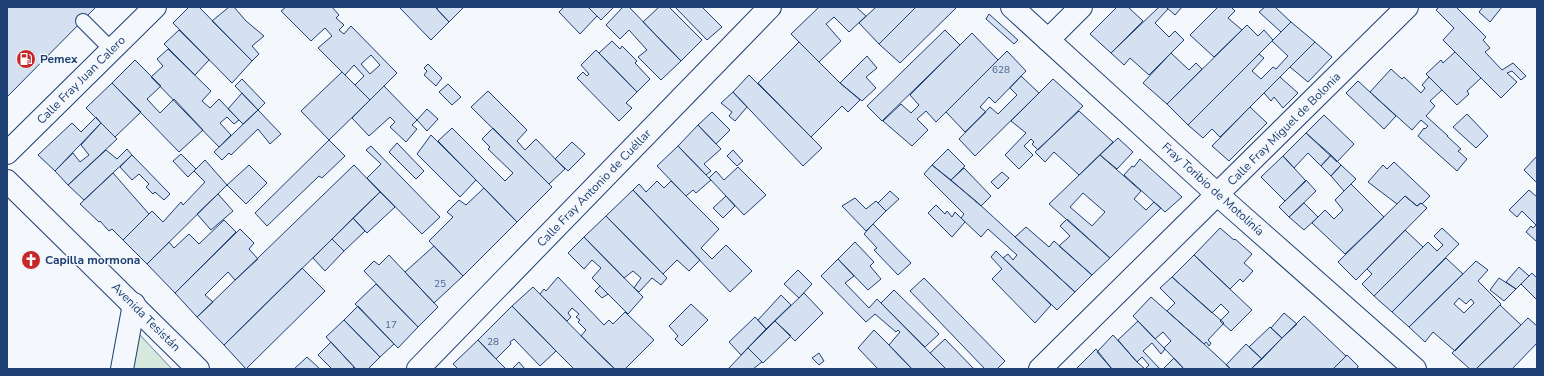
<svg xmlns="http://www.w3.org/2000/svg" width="1544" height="376" font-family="'Nunito Sans',sans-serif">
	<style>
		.green { fill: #d7e8df; stroke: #687fa3 }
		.building { fill: #d5e0f0; stroke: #1d3f73; fill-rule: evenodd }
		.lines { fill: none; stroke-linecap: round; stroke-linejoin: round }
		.lane-casing { stroke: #1d3f73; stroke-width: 16 }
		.street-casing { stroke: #1d3f73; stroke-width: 24 }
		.secondary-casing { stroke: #1d3f73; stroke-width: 24 }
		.lane { stroke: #f4f7fb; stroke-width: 14 }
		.street { stroke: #f4f7fb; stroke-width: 22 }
		.secondary { stroke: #f4f7fb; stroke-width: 22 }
		.labels { text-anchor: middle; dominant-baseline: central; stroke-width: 3; stroke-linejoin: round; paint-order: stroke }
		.number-label { font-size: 10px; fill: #4b6792 }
		.poi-label { font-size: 12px; font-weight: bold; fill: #1d3f73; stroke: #f4f7fb; text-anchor: start }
		.street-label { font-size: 12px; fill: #1d3f73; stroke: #f4f7fb }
	</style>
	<rect width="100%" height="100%" fill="#f4f7fb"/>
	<path class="green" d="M138 333 172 369H132Z"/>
	<path class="building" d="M7 7H96L7 97Z
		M189 7H199L252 61 232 83 173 23Z
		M229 7H234L246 21 264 36 252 46 259 54 252 61 212 21Z
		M286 7H332L339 15 336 18 344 25 339 30 344 34 351 26 397 73 370 100 355 85 364 76 354 65 345 75 318 48 332 36 325 28 311 41 281 11ZM371 55 380 65 370 74 361 64Z
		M399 7H435L449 22 431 40Z
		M438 7H464L449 22 437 9Z
		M564 7H588L597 16 580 34 559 12Z
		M588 7H614L601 20Z
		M623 7H629L681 61 661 80 638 57 647 50 629 30 620 39 606 25Z
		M659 7H669L702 40 681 61 643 22Z
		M675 7H702L722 27 707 40Z
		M819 7H856L866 16 849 32 834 17 826 24 841 41 819 62 791 34Z
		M876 7H916L879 44 859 23Z
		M916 7H957L900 63 879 44Z
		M1117 7H1128L1143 21 1111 53 1090 34Z
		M1159 7H1166L1168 9 1155 23 1169 37 1175 31 1184 40 1149 75 1130 58 1124 65 1111 53Z
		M1166 7H1182L1175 15Z
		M1218 7H1231L1235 11 1228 18 1242 30 1214 57 1190 35Z
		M1265 7H1275L1291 22 1281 32 1259 12Z
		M1439 7H1456L1486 37 1483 40 1490 48 1485 52 1502 70 1513 63 1526 76 1521 80 1512 71 1507 73 1517 82 1501 98 1443 40 1454 28 1436 10Z
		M1483 7H1502L1490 22 1479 12Z
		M989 14 1018 40 1014 44 986 19Z
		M1291 22 1315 42 1220 137 1212 129 1203 138 1188 125 1259 54 1264 58 1252 71 1261 79 1273 67 1276 69 1288 56 1272 41Z
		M1247 25 1258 36 1264 30 1273 40 1188 125 1167 104Z
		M179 30 209 60 195 75 164 44Z
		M945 30 960 45 882 121 867 106Z
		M972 33 998 60 936 122 926 111 917 119 928 130 912 146 883 121 901 104 911 113 919 105 910 95Z
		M612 41 620 49 622 46 637 61 635 63 650 79 637 92 599 53Z
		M799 42 840 83 860 100 848 112 842 106 811 137 758 83Z
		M1315 42 1332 57 1308 82 1290 67Z
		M168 49 211 91 202 101 210 108 219 99 239 120 234 124 227 117 220 123 231 135 219 147 151 77 163 66 157 59Z
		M596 50 637 92 626 103 632 108 619 121 577 78 583 72 587 76 589 74 581 65Z
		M1007 51 1026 71 995 103 989 97 980 107 986 112 965 132 946 112Z
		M1455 52 1481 78 1467 91 1469 94 1457 105 1426 74 1441 60 1443 63Z
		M1171 53 1189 70 1196 63 1202 69 1167 104 1143 83Z
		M867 56 877 68 866 77 876 88 862 101 840 83Z
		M135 60 161 86 147 99 160 113 174 99 203 130 179 152 112 83Z
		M428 64 442 78 436 86 424 75 427 71 424 68Z
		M1391 69 1402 79 1404 77 1421 93 1425 88 1422 85 1429 77 1442 90 1430 101 1435 106 1426 116 1448 136H1447L1461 149 1458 151 1467 159 1457 171 1418 136 1424 128 1425 129 1428 126 1421 120 1412 130 1370 92Z
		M342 72 370 100 329 140 301 111Z
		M749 75 822 148 803 166 733 92Z
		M1021 76 1039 93 975 156 959 139 990 107 998 114 1017 95 1010 88Z
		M1280 77 1298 93 1283 108 1274 97 1271 101 1264 93Z
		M242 79 265 103 258 110 235 86Z
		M1053 79 1083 106 1038 150 1032 144 1034 142 1031 139 1024 146 1033 155 1019 169 1005 155 1026 133 1011 121Z
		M1358 81 1396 116 1384 129 1346 93Z
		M112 83 141 112 115 137 86 108Z
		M448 84 461 97 452 105 439 92Z
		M384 86 417 120 412 125 417 129 406 142 390 127 395 122 390 117 369 136 352 118Z
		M488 91 527 130 517 141 525 150 536 139 565 169 549 184 471 107Z
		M733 92 747 107 735 121 729 116 732 112 721 103Z
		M242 93 258 110 243 124 228 109Z
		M1250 107 1267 123 1229 161 1212 146Z
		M427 109 438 119 427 131 417 120Z
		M258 110 281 134 270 144 258 129 231 155 229 153 222 160 214 152Z
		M1079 111 1113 142 1079 175 1054 152 1045 162 1035 152Z
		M712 112 730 130 716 144 698 125Z
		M1467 114 1488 136 1476 148 1453 127Z
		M1324 115 1354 144 1337 162 1306 133Z
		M96 117 101 123 55 171 38 155 72 123 81 132Z
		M101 123 117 139 68 185 55 171 73 153 80 162 89 155 81 145Z
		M698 125 721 149 704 164 711 171 706 175 678 146Z
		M452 128 505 181 513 173 488 149 490 147 482 139 493 128 552 187 517 222 438 141Z
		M1306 133 1331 155 1321 166 1308 153 1294 168 1283 156Z
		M431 135 476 180 460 197 417 154Z
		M1118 138 1133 152 1117 169 1100 155Z
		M329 140 345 156 322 178 319 176 267 226 255 213Z
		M572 142 585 154 568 171 555 159Z
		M397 143 424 171 416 179 389 152Z
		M371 146 440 217 422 234 367 178 381 164 366 150Z
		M678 146 711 180 696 193 693 190 686 196 657 166Z
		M127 149 132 155 84 200 68 185 106 150 117 159Z
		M948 149 965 166 951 180 932 165Z
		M733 150 743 161 737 166 727 156Z
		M181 154 196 169 188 177 173 161Z
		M132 155 170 194 164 200 155 192 153 194 146 187 149 184 139 174 132 180 120 167Z
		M1100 155 1141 191 1134 199 1146 210 1154 202 1161 208 1110 258 1049 204ZM1083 193 1105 212 1092 226 1070 207Z
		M1331 155 1341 165 1331 176 1321 166Z
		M1283 156 1306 181 1285 201 1261 177Z
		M1537 156V181L1536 182 1524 170Z
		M1140 159 1182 197 1165 212 1124 175 1132 166 1134 167Z
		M205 160 227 185 147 264 123 240 152 211 163 222 181 202 183 205 205 182 194 171Z
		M1394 162 1430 196 1422 204 1421 203 1417 206 1405 196 1397 204 1368 182 1383 165 1387 169Z
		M249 165 267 183 246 204 227 185Z
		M354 165 380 192 224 345 197 317Z
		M932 165 977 202 1075 292 1057 310 1003 258 1008 254 1013 260 1017 255 988 229 981 237 961 218 964 214 924 174Z
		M1341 165 1356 179 1344 191 1331 176Z
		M738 167 766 195 744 215 709 178 716 171 724 180Z
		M964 168 991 196 981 206 951 180Z
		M1002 172 1009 178 998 189 991 182Z
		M113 173 149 214 123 240 112 229 109 231 100 221 99 222 80 204Z
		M1306 180 1316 191 1289 217 1279 207Z
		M657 181 664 188 671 181 719 229 701 248 712 259 726 245 752 271 730 292 633 190 639 184 646 192Z
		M1351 184 1384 217 1345 254 1312 223 1325 210 1334 219 1343 210 1335 200Z
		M484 188 517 222 463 276 429 241 453 217 447 212 459 200 466 205Z
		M633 190 700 260 689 271 677 260 663 274 606 216Z
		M1529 190 1537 197V242L1526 232 1531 226 1533 228 1536 225 1522 211 1517 217 1509 210Z
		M890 191 899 199 886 211 878 203Z
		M380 192 395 207 367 233 353 218Z
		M218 194 233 211 211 230 197 214Z
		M726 196 735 206 723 218 713 208Z
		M1405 196 1417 206 1421 203 1427 208 1356 280 1338 262Z
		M855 198 866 209 876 201 886 211 866 231 842 206Z
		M1304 203 1318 217 1304 230 1289 217Z
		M936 205 945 214 947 211 952 217 955 212 965 222 952 237 928 213Z
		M606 216 667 278 661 285 652 278 639 292 634 288 641 278 633 271 624 278 584 237Z
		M353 218 365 231 344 251 332 239Z
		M1067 219 1110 258 1092 275 1059 246 1070 236 1060 226Z
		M224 220 236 232 175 293 147 264 169 242 174 248 189 234 199 244Z
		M873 224 911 263 898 275 874 250 877 248 864 234Z
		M1026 227 1049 247 1054 241 1092 275 1075 292 1015 237Z
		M1220 228 1234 240 1235 239 1252 254 1244 263 1253 271 1243 282 1240 279 1230 289 1194 255Z
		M1442 228 1459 244 1392 312 1374 296 1428 242 1437 251 1443 245 1434 236Z
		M240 229 254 243 249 249 258 259 235 280 228 272 205 295 213 302 197 317 175 293Z
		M1405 230 1423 247 1374 296 1362 284 1372 274 1367 269Z
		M584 237 643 297 628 314 592 278 601 268 592 260 584 269 568 253Z
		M332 239 344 251 325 271 313 258Z
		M855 242 874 262 870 266 881 279 868 290 838 259Z
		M434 246 463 276 434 303 405 272Z
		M996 251 1051 305 1035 323 992 279 1002 269 991 257Z
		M389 255 438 307 418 327 364 271 374 261 379 265Z
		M1194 255 1252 310 1231 331 1220 321 1229 312 1221 304 1212 313 1172 277Z
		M1446 258 1463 274 1409 327 1392 312Z
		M838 259 854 276 845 283 869 308 877 299 946 369H912L889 345 900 332 898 330 896 332 875 314 866 322 821 276Z
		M1476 261 1488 270 1478 281 1501 304 1455 351 1433 332 1425 342 1409 327ZM1459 298 1466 304 1471 299 1474 303 1464 313 1454 304Z
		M1519 267 1529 276 1516 289 1506 282Z
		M302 268 325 291 246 369 224 345Z
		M798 270 812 284 799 298 784 284Z
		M1532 273 1537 278V300L1521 284Z
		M558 277 604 325 609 320 613 324 625 312 654 340 625 369H615L581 336 586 330 578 322 580 320 576 317 579 314 572 308 568 313 571 317 567 321 540 294 544 289 546 291Z
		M1172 277 1224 323 1208 340 1211 343 1209 346 1206 342 1204 344 1167 311 1175 303 1160 288Z
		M924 278 1005 361 997 369H985L910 291Z
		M1499 278 1516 289 1504 301 1490 290Z
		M376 284 418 327 398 348 355 304Z
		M600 286 608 294 602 298 595 291Z
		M533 287 606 361 615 369H574L556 351 512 306Z
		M894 290 939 334 925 347 881 303Z
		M804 293 823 313 795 341 775 321Z
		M781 295 791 305 766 329 758 320Z
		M1151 297 1203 343 1231 369H1184L1164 348 1171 341 1163 332 1155 339 1133 316Z
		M691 304 708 320 682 346 675 339 678 336 669 326Z
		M1500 305 1521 325 1476 369H1470L1452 353Z
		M358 306 394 344 380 357 344 320Z
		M512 306 556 351 540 366 514 339 510 342 511 344 496 359 478 340Z
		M1284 313 1297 324 1282 338 1271 328Z
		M1304 316 1346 356 1333 369H1251Z
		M755 317 766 329 741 355 729 342Z
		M1528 318 1537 326V343L1512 369H1476Z
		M344 320 380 357 368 369H356L326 337Z
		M775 321 791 336 763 363 748 348Z
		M1138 321 1165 349 1161 354 1152 343 1143 351 1160 369H1145L1149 365 1142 357 1137 362 1118 340Z
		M1270 327 1282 338 1262 359 1249 347Z
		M874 330 889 345 912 369H878L858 348Z
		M1113 335 1137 362 1145 369H1112L1097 352Z
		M945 339 974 369H946L930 353Z
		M478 340 496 359 506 369H458L453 364Z
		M331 342 354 367 352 369H332L318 355Z
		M1246 344 1262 359 1251 369H1231L1226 365Z
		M748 348 762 362 753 369H728Z
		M1096 349 1112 369H1076Z
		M819 353 824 361 819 365 812 358Z
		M1347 355 1358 366 1357 369H1333Z
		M307 357 320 369H294Z
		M1174 358 1184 369H1163Z
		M519 362 525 369H512Z"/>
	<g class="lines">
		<defs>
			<path id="lane" d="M83 21 112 50"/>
			<path id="street" d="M1048 40 1081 7
				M7 153 155 7
				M122 369 134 304
				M418 369 770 7
				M1040 369 1407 7"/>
			<path id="secondary" d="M1012 7 1218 195 1415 369
				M7 181 198 369"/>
		</defs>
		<use href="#lane" class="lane-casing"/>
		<use href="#street" class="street-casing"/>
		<use href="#secondary" class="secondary-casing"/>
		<use href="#lane" class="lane"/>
		<use href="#street" class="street"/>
		<use href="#secondary" class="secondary"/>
	</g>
	<defs>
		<symbol id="fuel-disc" viewBox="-11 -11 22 22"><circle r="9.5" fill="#c62828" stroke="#f4f7fb"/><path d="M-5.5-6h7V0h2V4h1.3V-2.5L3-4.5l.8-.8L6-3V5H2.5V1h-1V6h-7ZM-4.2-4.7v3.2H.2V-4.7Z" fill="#fff"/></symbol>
		<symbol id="church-disc" viewBox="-11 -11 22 22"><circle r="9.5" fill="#c62828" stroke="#f4f7fb"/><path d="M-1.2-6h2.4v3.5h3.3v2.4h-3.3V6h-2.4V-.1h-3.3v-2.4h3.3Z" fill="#fff"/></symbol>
	</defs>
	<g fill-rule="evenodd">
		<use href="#fuel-disc" x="15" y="48" width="22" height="22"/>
		<use href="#church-disc" x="20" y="249" width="22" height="22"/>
	</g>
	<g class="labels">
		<g class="number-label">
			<text x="1001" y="70">628</text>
			<text x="440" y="284">25</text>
			<text x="391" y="325">17</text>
			<text x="493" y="342">28</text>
		</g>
		<g class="poi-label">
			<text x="40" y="59">Pemex</text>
			<text x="45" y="260">Capilla mormona</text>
		</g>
		<g class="street-label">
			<text transform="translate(81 80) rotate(-45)">Calle Fray Juan Calero</text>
			<text transform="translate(1284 129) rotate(-45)">Calle Fray Miguel de Bolonia</text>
			<text transform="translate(594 188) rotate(-46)">Calle Fray Antonio de Cuéllar</text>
			<text transform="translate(1213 189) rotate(42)">Fray Toribio de Motolinía</text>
			<text transform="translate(146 317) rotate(45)">Avenida Tesistán</text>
		</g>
	</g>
	<rect width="1544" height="376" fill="none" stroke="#1d3f73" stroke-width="16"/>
</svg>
